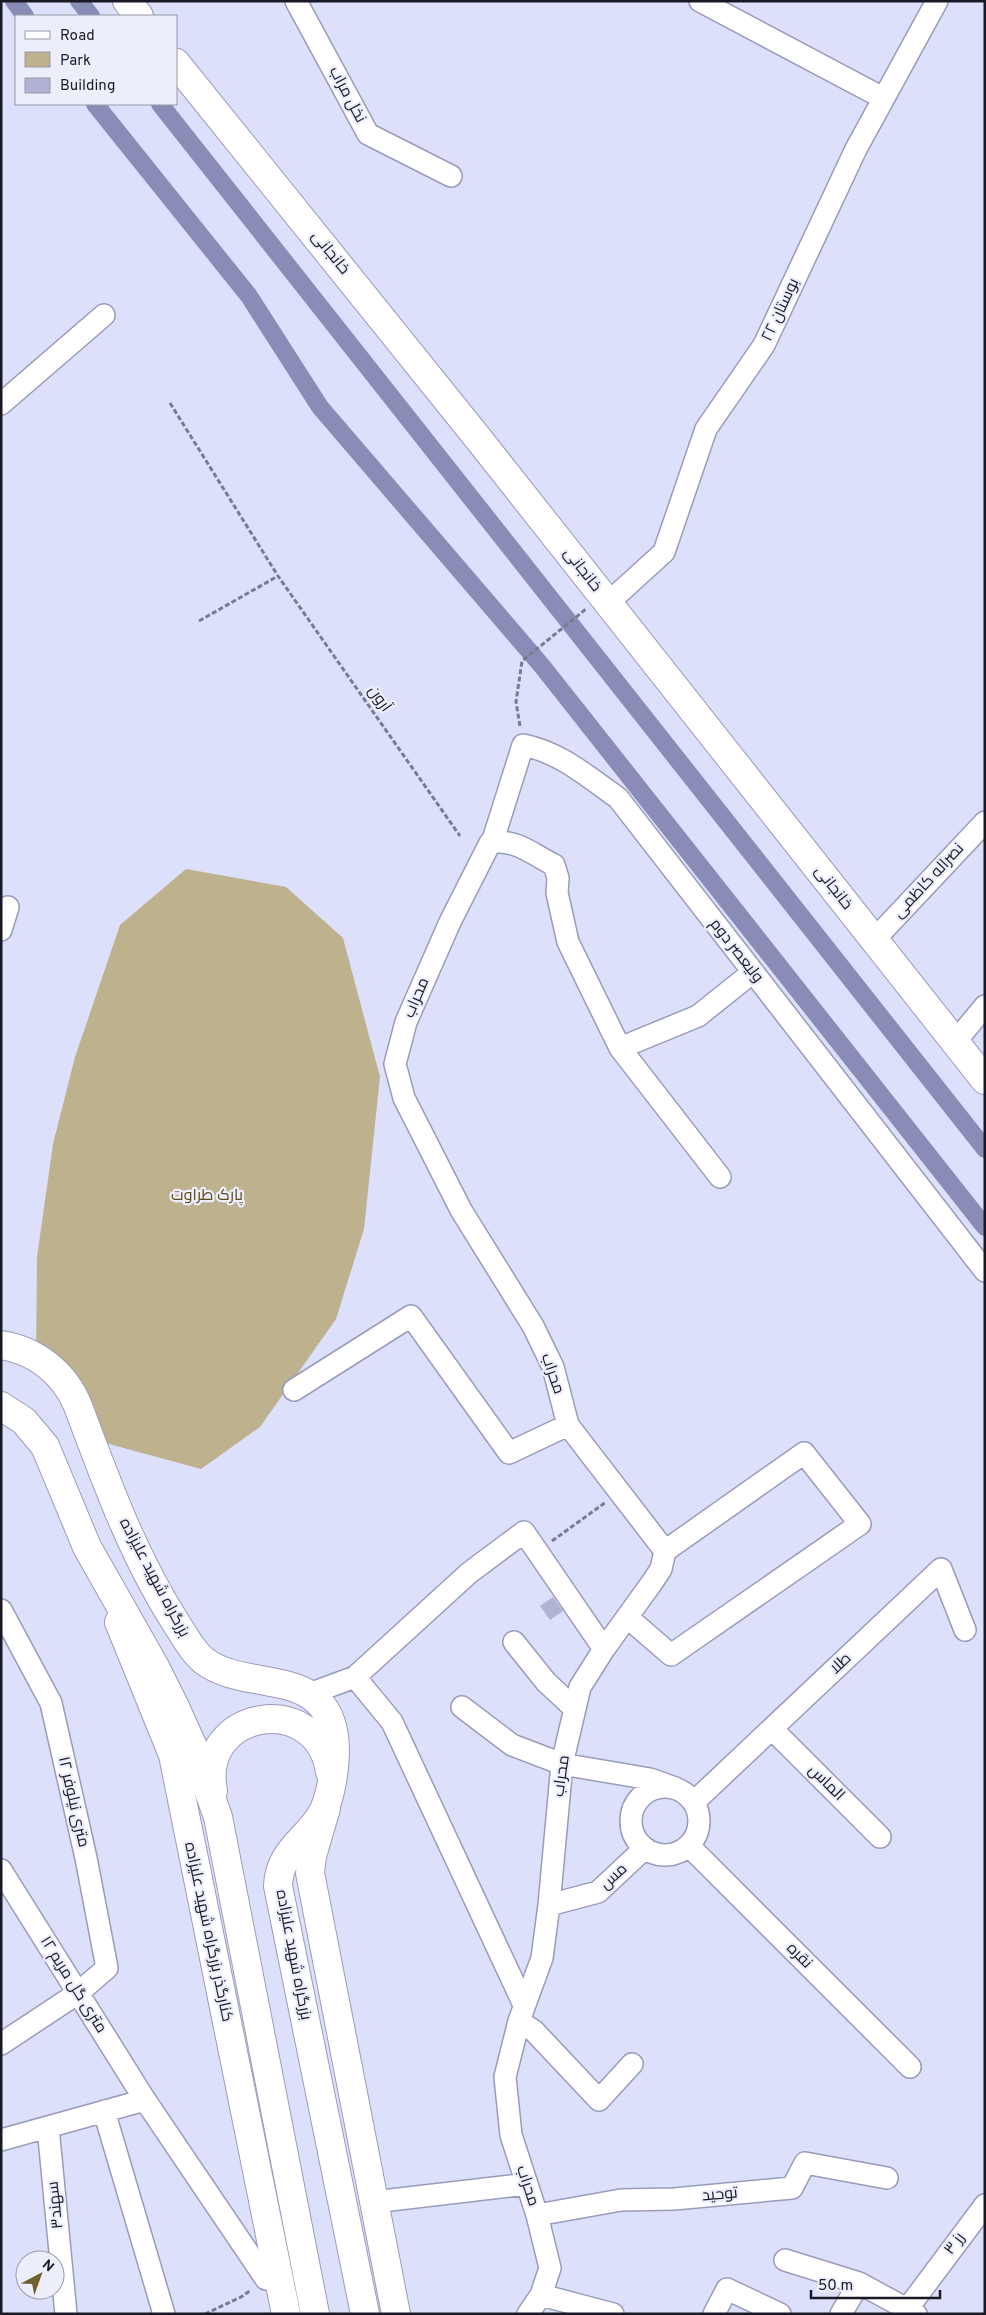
<svg xmlns="http://www.w3.org/2000/svg" width="986" height="2315" font-family="Overpass,Cairo,sans-serif">
	<style>
		.green { fill: #beb18e }
		.lines { fill: none; stroke-linecap: round; stroke-linejoin: round }
		.canal { stroke: #898cb7; stroke-width: 18 }
		.building { fill: #b1b3d4 }
		.minor-casing { stroke: #999bbb; stroke-width: 24 }
		.major-casing { stroke: #999bbb; stroke-width: 30 }
		.highway-casing { stroke: #999bbb; stroke-width: 30 }
		.path { stroke: #797b8f; stroke-width: 3; stroke-dasharray: 5 2.5; stroke-linecap: butt }
		.minor { stroke: #fff; stroke-width: 21 }
		.major { stroke: #fff; stroke-width: 28 }
		.highway { stroke: #fff; stroke-width: 28 }
		.labels { text-anchor: middle; dominant-baseline: central; stroke-width: 4.5; stroke-linejoin: round; paint-order: stroke }
		.street-label { font-size: 16px; fill: #181925; stroke: #edeefc }
		.park-label { font-size: 16px; fill: #5f4d15; stroke: #edeefc }
	</style>
	<rect width="100%" height="100%" fill="#dde0fb"/>
	<path class="green" d="M186 869 286 887 343 938 380 1077 364 1229 336 1319 260 1427 201 1469 98 1441 36 1362 37 1257 53 1144 75 1057 120 925Z"/>
	<g class="lines">
		<path class="canal" d="M14 1 25 16
			M79 1 91 16
			M95 104 249 296 320 407 542 666 985 1227
			M160 104 985 1149"/>
	</g>
	<path class="building" d="M553 1597 563 1611 550 1620 540 1606Z"/>
	<g class="lines">
		<defs>
			<path id="minor" d="M296 1 368 134 451 176
				M700 1 883 98
				M1 404 104 315
				M608 603 664 552 706 429 764 345 856 149 937 1
				M492 843 523 745C560 752 588 777 618 798L985 1271
				M1 930 8 907
				M874 940 985 822
				M955 1042 985 1006
				M620 1048 698 1016 753 972
				M294 1390 411 1316 509 1453 568 1425
				M1 1610 51 1703 86 1858 107 1968 78 1993 1 2044
				M627 1617 671 1655 860 1524 804 1453 665 1551
				M514 1642 546 1682 575 1709
				M355 1677 392 1722 524 2005
				M309 1694 355 1677 469 1573 524 1532 604 1649
				M462 1707 512 1745 562 1764 650 1779 675 1788
				M772 1729 880 1837
				M631 1821a34 34 0 1 1 68 0a34 34 0 1 1-68 0Z
				M694 1802 941 1569 965 1630
				M689 1846 910 2067
				M1 1870 145 2100 266 2279 279 2280
				M549 1905 598 1892 645 1848
				M519 2021 534 2031 599 2100 632 2064
				M104 2111 164 2314
				M48 2127 66 2314
				M1 2140 145 2100
				M382 2201 527 2184
				M537 2215 621 2200 674 2199 792 2188 805 2163 887 2178
				M785 2260 859 2283
				M541 2295 613 2314
				M908 2308 985 2205
				M528 2314 541 2295 550 2268 537 2215 511 2135 505 2077 519 2021 542 1958 549 1905 562 1764 580 1687 604 1649 651 1584 661 1569 665 1551 568 1425 553 1367 533 1326 461 1210 404 1098 395 1064 406 1022 450 922 490 843C515 838 532 854 554 865L558 878 557 893 568 942 620 1048 720 1177
				M714 2314 727 2289 780 2314
				M841 2314 859 2283 916 2314"/>
			<path id="major" d="M127 1 139 16
				M176 63 477 437 985 1080
				M119 1622 173 1755 286 2314
				M326 1808 312 1856 310 1873 396 2314"/>
			<path id="highway" d="M1 1345C36 1350 65 1374 78 1406 106 1481 133 1556 176 1623 184 1635 191 1650 203 1660 244 1693 324 1665 334 1736 337 1757 332 1799 320 1817 304 1841 279 1853 278 1886L365 2314
				M1 1406 24 1421 45 1446 87 1547 155 1667 175 1707 193 1747 218 1817 315 2314
				M213 1791C197 1709 318 1690 330 1772"/>
		</defs>
		<use href="#minor" class="minor-casing"/>
		<use href="#major" class="major-casing"/>
		<use href="#highway" class="highway-casing"/>
		<path class="path" d="M170 403 278 576 460 836
			M199 621 278 576
			M520 726 516 702 522 661 586 609
			M552 1541 606 1502
			M205 2314 241 2297 251 2290"/>
		<use href="#minor" class="minor"/>
		<use href="#major" class="major"/>
		<use href="#highway" class="highway"/>
	</g>
	<g class="labels">
		<g class="street-label">
			<text transform="translate(347 95) rotate(62)">نخل مراب</text>
			<text transform="translate(330 253) rotate(51)">خانجانی</text>
			<text transform="translate(781 310) rotate(-65)">بوستان ۲۲</text>
			<text transform="translate(582 570) rotate(52)">خانجانی</text>
			<text transform="translate(379 699) rotate(55)">آرون</text>
			<text transform="translate(929 881) rotate(-47)">نصراله کاظمی</text>
			<text transform="translate(833 888) rotate(52)">خانجانی</text>
			<text transform="translate(736 951) rotate(52)">ولیعصر دوم</text>
			<text transform="translate(417 998) rotate(-67)">محراب</text>
			<text transform="translate(552 1374) rotate(71)">محراب</text>
			<text transform="translate(154 1578) rotate(62)">بزرگراه شهید علیزاده</text>
			<text transform="translate(841 1664) rotate(-43)">طلا</text>
			<text transform="translate(562 1776) rotate(-82)">محراب</text>
			<text transform="translate(826 1783) rotate(45)">الماس</text>
			<text transform="translate(73 1802) rotate(77)">۱۲ متری نیلوفر</text>
			<text transform="translate(614 1877) rotate(-42)">مس</text>
			<text transform="translate(208 1932) rotate(78)">کنارگذر بزرگراه شهید علیزاده</text>
			<text transform="translate(293 1955) rotate(79)">بزرگراه شهید علیزاده</text>
			<text transform="translate(799 1956) rotate(45)">نقره</text>
			<text transform="translate(73 1985) rotate(58)">۱۲ متری گل مریم</text>
			<text transform="translate(527 2186) rotate(72)">محراب</text>
			<text transform="translate(720 2195) rotate(-5)">توحید</text>
			<text transform="translate(56 2205) rotate(-96)">سهند۳</text>
			<text transform="translate(955 2244) rotate(-53)">رز ۳</text>
		</g>
		<g class="park-label">
			<text x="207" y="1196">پارک طراوت</text>
		</g>
	</g>
	<rect width="986" height="2315" fill="none" stroke="#181925" stroke-width="5"/>
	<rect x="15" y="15" width="162" height="90" fill="#edeefc" stroke="#9899a6"/>
	<rect x="25" y="31" width="25" height="8" fill="#ffffff" stroke="#9899a6"/>
	<text x="60" y="40" font-size="15" fill="#181925">Road</text>
	<rect x="25" y="52" width="25" height="15" fill="#beb18e" stroke="#9899a6"/>
	<text x="60" y="65" font-size="15" fill="#181925">Park</text>
	<rect x="25" y="78" width="25" height="15" fill="#b1b3d4" stroke="#9899a6"/>
	<text x="60" y="90" font-size="15" fill="#181925">Building</text>
	<g transform="translate(40 2275) rotate(41)"><circle r="24" fill="#edeefc" stroke="#9899a6"/>
	<path d="M0-4L9 19L0 12L-9 19Z" fill="#715f2d"/>
	<text y="-8" font-size="14" font-weight="bold" text-anchor="middle" fill="#181925">N</text>
	</g>
	<path d="M811 2290v8h129v-8" fill="none" stroke="#181925" stroke-width="2.5"/>
	<text x="818" y="2290" font-size="15" fill="#181925" stroke="#edeefc" stroke-width="4" paint-order="stroke">50 m</text>
</svg>
